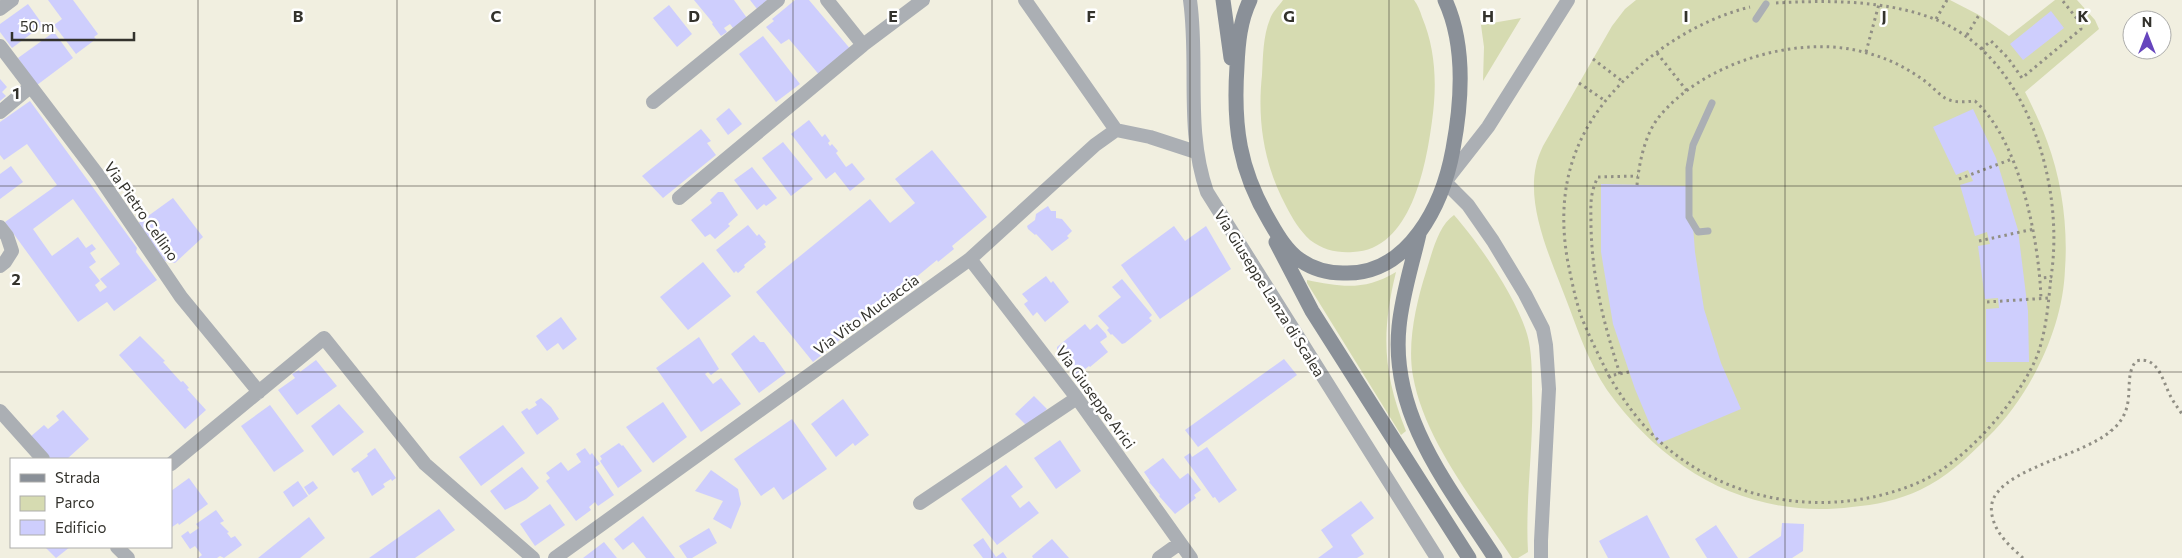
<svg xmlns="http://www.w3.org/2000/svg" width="2182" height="558" font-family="Commissioner,sans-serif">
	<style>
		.green { fill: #d6dbb1 }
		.building { fill: #cecefd; fill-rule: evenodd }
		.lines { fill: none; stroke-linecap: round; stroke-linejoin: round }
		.path { stroke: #918f85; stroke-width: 3; stroke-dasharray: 2.5 4; stroke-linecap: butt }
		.lane { stroke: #abafb4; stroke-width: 7 }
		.street { stroke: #abafb4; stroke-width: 14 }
		.secondary { stroke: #8a9098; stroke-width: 15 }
		.grid { fill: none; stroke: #33322c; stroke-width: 1; stroke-opacity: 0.55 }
		.labels { text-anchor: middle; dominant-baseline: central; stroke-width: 5; stroke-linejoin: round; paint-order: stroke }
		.street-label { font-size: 15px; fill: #33322c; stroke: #fff }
		.grid-label { font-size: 16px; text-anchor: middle; font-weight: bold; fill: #33322c; stroke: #fff; stroke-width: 5; stroke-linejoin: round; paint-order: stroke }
	</style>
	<rect width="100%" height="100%" fill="#f1efe0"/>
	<path class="green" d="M1283 0H1414C1418 5 1420 11 1422 17 1436 50 1437 86 1432 121 1426 166 1411 250 1353 252 1337 253 1323 250 1310 240 1300 231 1292 218 1286 206 1264 165 1257 121 1262 75 1263 56 1263 36 1270 19 1272 12 1279 6 1283 0Z
		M1636 0H1950L1979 15 2009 36 2055 0H2077L2095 20 2099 29 2025 92C2033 108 2041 124 2047 141 2062 181 2068 227 2065 269 2063 329 2030 396 1988 437 1968 457 1946 478 1920 490 1899 500 1875 505 1852 507 1751 520 1665 471 1607 390 1590 365 1579 334 1569 307 1554 266 1526 210 1536 166 1537 159 1540 153 1543 146L1612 26 1625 9Z
		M1521 18 1483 81 1484 47 1481 25Z
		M1454 215C1479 243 1522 305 1529 342 1532 358 1532 376 1532 392 1534 445 1525 499 1528 552L1518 558H1512C1477 505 1424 440 1413 376 1407 344 1416 303 1426 272 1432 253 1438 226 1454 215Z
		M1396 272C1381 333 1383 373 1406 431L1401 435 1307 283V280C1341 287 1365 291 1396 272Z"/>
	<path class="building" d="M48 0H73L98 34 94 37 96 39 76 54 54 25 62 19Z
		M694 0H734L747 18 733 28 730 24 724 28 727 32 721 36 712 24 713 23Z
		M750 0H767L757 9Z
		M795 0H809L852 51 821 77 789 39 781 44 766 27 774 21 772 19Z
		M28 4 43 25 12 48 0 32V24Z
		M669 5 692 34 677 47 653 18Z
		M2051 11 2064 28 2023 60 2010 44Z
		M54 32 73 58 37 85 18 58Z
		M763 36 800 84 776 102 739 54Z
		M0 79 7 87 2 92 6 96 0 101Z
		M30 101 137 248 136 252 157 280 114 311 107 302 78 322 5 222 57 185 27 144 4 160 0 155V122ZM73 199 120 264 100 279 107 287 100 292 95 285 100 281 89 267 96 262 90 253 96 249 92 244 86 248 78 237 52 256 33 229Z
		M729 108 742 124 728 135 716 119Z
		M1973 109 1996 158 2018 230 2028 311 2029 362H1986V309L1999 308 1998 298 1985 299 1978 246 1990 244 1987 232 1975 236 1960 185 1973 181 1968 170 1956 175 1933 127Z
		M809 120 822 137 825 134 830 141 828 143 830 146 832 144 838 151 836 153 846 167 852 163 865 179 850 191 835 172 826 179 791 134Z
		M701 129 711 141 707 143 716 155 663 198 642 176Z
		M783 142 813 179 791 196 762 158Z
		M932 150 987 217 952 246 954 249 938 262 937 260 813 362 756 292 870 199 890 223 915 203 895 179Z
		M11 166 23 182 0 199V174Z
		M752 167 777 198 766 206 764 204 757 210 734 180Z
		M1601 184 1690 186 1695 252 1704 309 1721 363 1741 409 1658 444 1635 389 1613 324 1601 252Z
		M718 192H723L738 215 728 224 730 226 715 239 710 234 705 237 691 220 712 203 710 200Z
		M173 198 203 237 175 263 165 261 137 224Z
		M1048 206 1051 211H1056V218L1062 219 1072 231 1067 236 1069 238 1052 251 1036 234 1035 235 1028 229 1027 226 1035 220 1036 214Z
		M748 225 757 236 759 234 766 242 764 244 766 247 744 265 745 267 738 273 736 271 734 273 716 250Z
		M1174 226 1185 241 1206 226 1231 269 1160 319 1121 265Z
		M703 262 731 296 688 330 660 297Z
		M1046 276 1051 283 1053 281 1069 302 1045 322 1037 312 1033 316 1024 304 1028 301 1022 294Z
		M1122 279 1152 315 1149 318 1152 321 1125 343 1122 344 1112 334 1111 335 1107 330 1109 328 1098 316 1121 297 1112 287Z
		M561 317 577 339 563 350 558 343 547 351 536 336Z
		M1085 324 1090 330 1097 324 1106 334 1107 337 1100 342 1108 352 1090 367 1089 366 1079 374H1075L1057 352V347Z
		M754 335 760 342H764L786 373 759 393 731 354Z
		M140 336 165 361 163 362 181 382 183 381 189 388 187 389 206 410 185 429 119 355Z
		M699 337 719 369 711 375 708 372 705 374 713 384 721 378 741 404 701 432 656 368Z
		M1284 359 1297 375 1198 447 1185 430Z
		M316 360 337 386 297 415 278 390 295 378 292 374 299 370 300 372Z
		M1034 396 1047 409 1028 427 1015 414Z
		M541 398 551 407 559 419 537 435 521 412 527 408 529 410 537 405 535 402Z
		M843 399 869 435 855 446 853 443 836 457 811 424Z
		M663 402 687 437 653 463 626 427Z
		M339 404 364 432 333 456 311 426Z
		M270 405 304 451 274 472 241 426Z
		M63 410 89 439 67 459H48L29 438 44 425 48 429 59 420 56 416Z
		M792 419 827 469 783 500 774 487 761 496 734 459Z
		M503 425 525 453 481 486 459 457Z
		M1060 440 1081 471 1056 489 1034 458Z
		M619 443 622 446 623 445 642 471 618 488 600 461 602 459 600 456Z
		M1207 447 1237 490 1219 503 1215 497 1213 498 1184 457 1190 453 1192 457Z
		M375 448 396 478 392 481 391 479 383 484 385 487 372 496 358 471 354 473 351 469 368 456 367 454Z
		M585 448 590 455 592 453 600 464 595 467 614 495 598 506 595 502 589 507 591 510 576 521 546 481 550 478 546 473 561 462 568 471 581 462 576 454Z
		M1163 458 1180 479 1188 473 1201 490 1194 495 1196 498 1175 514 1159 496 1160 495 1149 482 1150 481 1144 472Z
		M1006 465 1023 487 1011 496 1020 508 1029 501 1039 513 997 545 961 499Z
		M522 467 539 488 526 499 505 510 490 491Z
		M711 470 738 489 741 504 731 529 713 519 723 501 695 491Z
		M189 478 208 504 179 525 178 523 172 527 171 491Z
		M298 481 308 496 293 507 283 492Z
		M313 481 318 488 309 495 304 487Z
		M1361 501 1374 518 1351 535 1364 554 1357 558H1318L1333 547 1321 530Z
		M550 504 565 525 535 546 520 524Z
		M439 509 455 530 415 558H369Z
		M216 510 224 521 220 523 229 532 227 533 231 538 235 536 242 545 224 558 220 556 217 558H198L202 555 195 546 190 549 181 536 188 531 190 534 199 528 196 524Z
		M1647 515 1670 558H1608L1599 541Z
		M643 516 675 558H646L633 542 623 550 614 539Z
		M309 517 325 538 300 558H258Z
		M1782 523 1804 524 1803 551 1792 558H1748L1781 536Z
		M1716 525 1738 558H1707L1695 539Z
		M709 528 717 543 692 558H687L679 546Z
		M983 538 996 557 1003 552 1007 558H983L973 545Z
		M1052 539 1069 558H1033L1032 556Z
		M604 542 617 558H583Z
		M45 547H70L56 558Z"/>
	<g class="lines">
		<path class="path" d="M1776 3C1829 0 1887 0 1937 20 2028 58 2065 186 2051 277L2040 278
			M1936 19 1947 0
			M1967 35 1979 15
			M1981 49 1991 41 2008 58 2022 78 2081 29 2078 20 2062 0
			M1866 52 1879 4
			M1657 53 1687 91
			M1593 59 1622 81
			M1579 83 1604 100
			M1959 179 2012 159
			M1637 185C1639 163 1645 134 1659 117 1703 62 1801 33 1867 53 1887 58 1905 67 1922 79 1930 84 1937 93 1945 98 1954 103 1965 102 1975 101 2020 141 2039 240 2041 299
			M1979 241 2034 229
			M1987 302 2049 298
			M1629 372 1609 376C1600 358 1591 340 1583 321 1576 303 1572 282 1568 263 1553 181 1578 118 1641 65 1672 38 1710 17 1750 7
			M1620 374C1604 325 1592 278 1591 226 1591 207 1589 195 1598 177L1638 176
			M1609 376C1621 396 1633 414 1649 431 1717 502 1825 521 1915 484 1961 466 2011 409 2033 365 2046 339 2048 305 2051 277
			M2023 558C2011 547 1997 535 1993 519 1990 510 1991 500 1997 493 2017 466 2082 455 2111 431 2140 407 2121 380 2136 361 2159 355 2163 383 2171 397 2174 403 2178 408 2182 414"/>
		<path class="lane" d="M1756 19 1766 4
			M1708 231 1698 232 1689 217V168L1693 145 1712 103"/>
		<path class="street" d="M827 0 863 45
			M1025 0 1116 130
			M1190 0C1199 64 1185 129 1207 192L1437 558
			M0 9 12 0
			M0 46 98 175 181 297 259 392
			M653 102 778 0
			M0 112 30 87
			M679 198 863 45 923 0
			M0 227 7 236 12 251 5 262 0 266
			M970 259 1077 398 1191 558
			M0 411 43 459
			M171 464 324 338 425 464 533 558
			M920 503 1077 398
			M117 547 128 558
			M555 558 970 259 1095 145 1116 130 1150 137 1196 152
			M1159 558 1180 543
			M1541 558V541L1549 389 1546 345 1543 329 1525 294 1493 241 1468 205 1445 182 1488 127 1568 0"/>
		<path class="secondary" d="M1223 0 1231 58
			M1250 0C1240 21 1238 43 1237 66 1233 126 1239 170 1270 222 1278 236 1287 251 1300 260 1313 269 1328 273 1343 273 1409 276 1443 204 1453 149 1462 101 1466 45 1445 0
			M1419 234C1412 265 1402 295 1399 327 1390 416 1450 488 1495 558
			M1276 242 1312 311 1469 558"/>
	</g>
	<path class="grid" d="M198 0V558M397 0V558M595 0V558M793 0V558M992 0V558M1190 0V558M1389 0V558M1587 0V558M1785 0V558M1984 0V558M0 186H2182M0 372H2182"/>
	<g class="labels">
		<g class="street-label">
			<text transform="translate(142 211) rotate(55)">Via Pietro Cellino</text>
			<text transform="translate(1270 293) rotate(58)">Via Giuseppe Lanza di Scalea</text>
			<text transform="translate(866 314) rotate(-36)">Via Vito Muciaccia</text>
			<text transform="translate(1096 397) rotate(54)">Via Giuseppe Arici</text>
		</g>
	</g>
	<g class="grid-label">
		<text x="298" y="22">B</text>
		<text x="496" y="22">C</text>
		<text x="694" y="22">D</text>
		<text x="893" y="22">E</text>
		<text x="1091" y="22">F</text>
		<text x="1289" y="22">G</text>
		<text x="1488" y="22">H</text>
		<text x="1686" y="22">I</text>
		<text x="1884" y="22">J</text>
		<text x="2083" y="22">K</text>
		<text x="16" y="99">1</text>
		<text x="16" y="285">2</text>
	</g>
	<rect x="10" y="458" width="162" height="90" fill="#ffffff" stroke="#adadab"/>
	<rect x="20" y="474" width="25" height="8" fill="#8a9098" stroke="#adadab"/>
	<text x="55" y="483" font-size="15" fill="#33322c">Strada</text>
	<rect x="20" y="496" width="25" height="15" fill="#d6dbb1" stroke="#adadab"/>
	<text x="55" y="508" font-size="15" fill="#33322c">Parco</text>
	<rect x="20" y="520" width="25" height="15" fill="#cecefd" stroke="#adadab"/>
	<text x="55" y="533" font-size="15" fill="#33322c">Edificio</text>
	<g transform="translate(2147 35)"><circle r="24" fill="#ffffff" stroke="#adadab"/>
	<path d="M0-4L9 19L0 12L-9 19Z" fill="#6645bd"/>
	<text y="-8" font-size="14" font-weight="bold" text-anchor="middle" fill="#33322c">N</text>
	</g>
	<path d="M12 32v8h122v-8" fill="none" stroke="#33322c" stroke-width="2.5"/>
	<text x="20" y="32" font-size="15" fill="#33322c" stroke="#ffffff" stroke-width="4" paint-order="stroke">50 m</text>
</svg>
